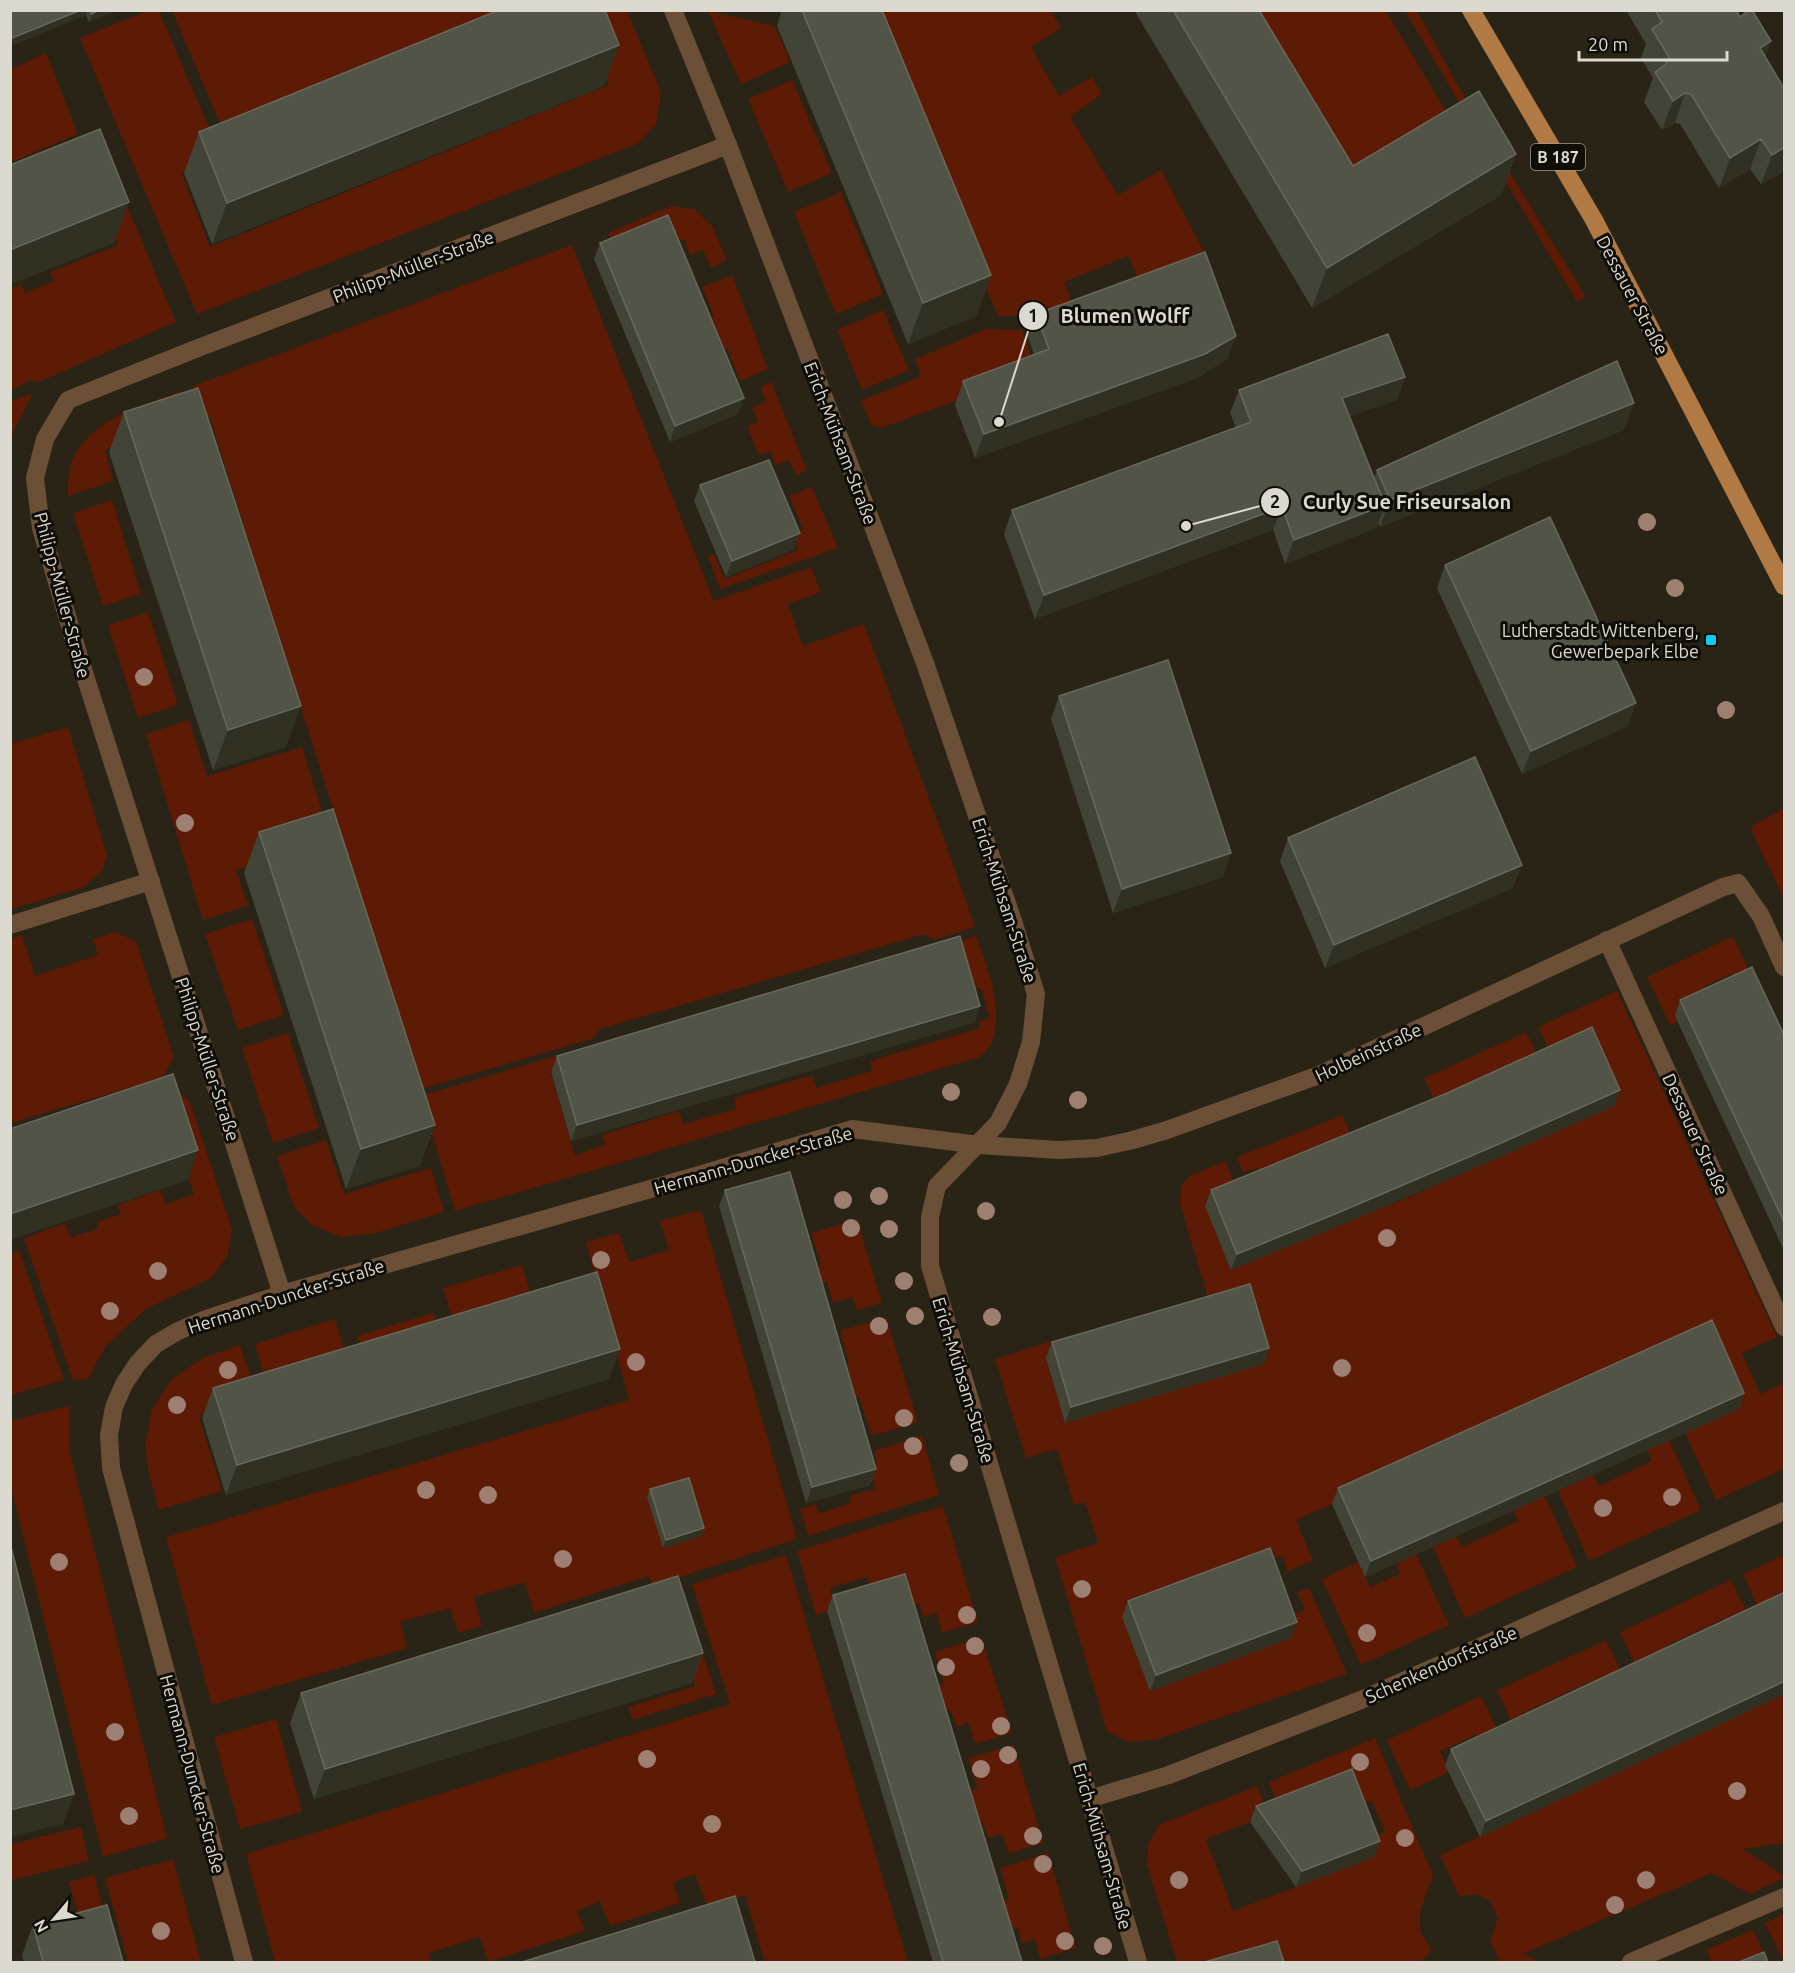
<svg xmlns="http://www.w3.org/2000/svg" width="1795" height="1973" font-family="Ubuntu,sans-serif">
	<style>
		.green { fill: #5d1a04 }
		.lines { fill: none; stroke-linecap: round; stroke-linejoin: round }
		.minor { stroke: #6b5037; stroke-width: 18 }
		.major { stroke: #b17a44; stroke-width: 18 }
		.tree { fill: #9d8072 }
		.wall { fill: #424437 }
		.shaded-wall { fill: #313123 }
		.building { fill: #525447; stroke: #68695c; stroke-width: 1.5 }
		.poi-dot { fill: #0dcafa; stroke: #0f0d07; stroke-width: 2 }
		.labels { text-anchor: middle; dominant-baseline: central; stroke-width: 6; stroke-linejoin: round; paint-order: stroke }
		.shield { fill: #0f0d07; stroke: #9e9c94; stroke-width: 1.5 }
		.shield-label { font-size: 16px; font-weight: bold; fill: #dcd9d0 }
		.street-label { font-size: 18px; fill: #dcd9d0; stroke: #0f0d07 }
		.poi-label { font-size: 18px; fill: #dcd9d0; stroke: #0f0d07; text-anchor: end }
		.leader { fill: none; stroke: #dcd9d0; stroke-width: 2 }
		.callout-dot { fill: #dcd9d0; stroke: #0f0d07; stroke-width: 2 }
		.mark-label { font-size: 18px; text-anchor: middle; font-weight: bold; fill: #111 }
		.callout-label { font-size: 20px; text-anchor: middle; font-weight: bold; fill: #dcd9d0; stroke: #0f0d07; stroke-width: 6; stroke-linejoin: round; paint-order: stroke }
	</style>
	<rect width="100%" height="100%" fill="#292416"/>
	<path class="green" d="M147 11H159L213 137 214 158 181 172 210 247 609 85 582 15 593 11H627L661 92 656 125 637 144 197 314 80 38Z
		M172 11H518L225 135Z
		M708 11 775 26 790 62 741 84Z
		M870 11H1051L1061 28 1031 47 1059 96 1092 77 1102 94 1070 117 1118 195 1161 170 1205 254 1139 280 1128 256 1064 282 1074 307 1042 316H998Z
		M1225 11H1386L1448 115 1329 184Z
		M1405 11H1417L1470 107 1586 297 1577 302Z
		M46 53 78 134 11 162V69Z
		M792 80 832 173 788 192 748 99Z
		M108 161 176 322 41 381H31L11 389V289L21 284 25 293 53 281 50 272 118 245 87 168Z
		M841 192 883 294 836 314 794 212Z
		M671 206 694 209 712 226 727 260 711 268 703 250 690 255 684 239 674 243 613 246 608 233Z
		M572 245 714 601 811 567 821 592 788 604 803 646 864 624 943 836 975 927 934 940 924 934 600 1029 592 1039 421 1089 210 418 199 408 193 386Z
		M732 275 768 369 740 381 727 348 716 353 703 320 714 316 702 287Z
		M883 310 909 370 862 390 837 330Z
		M986 329 1022 330 1037 372 881 428 871 425 861 401 921 376 915 359Z
		M771 382 807 470 796 475 789 460 776 465 770 451 759 455 747 426 758 422 752 408 766 402 760 387Z
		M181 391 190 422 105 450 113 481 68 496C68 488 68 480 69 472 80 421 140 407 181 391Z
		M33 393 11 436V401Z
		M812 487 838 548 720 589 708 556 714 554 725 579 798 550 791 534 803 529 789 496Z
		M112 500 141 594 103 606 73 513Z
		M148 612 178 705 138 718 108 625Z
		M189 720 207 776 302 747 331 841 236 870 248 906 203 920 146 734Z
		M68 727 107 855 102 871 84 887 11 909V744Z
		M1784 809V893L1782 895 1751 830 1753 825Z
		M252 919 284 1015 238 1030 205 934Z
		M115 932 136 941 174 1058 162 1078 11 1123V938L22 935 35 976 98 955 93 939Z
		M976 936C988 969 1004 1008 992 1042 990 1048 984 1053 980 1057L455 1211 421 1096 595 1044 598 1057 550 1071 575 1155 605 1145 602 1135 679 1111 683 1124 736 1109 734 1098 812 1075 816 1088 872 1071 870 1061 980 1028 978 1022 990 1018 981 988 970 991 927 952Z
		M1733 936 1753 980 1739 986 1732 974 1704 986 1710 1000 1677 1022 1670 1025 1647 977Z
		M1617 991 1777 1337 1742 1353 1760 1394 1784 1383V1469L1716 1500 1685 1433 1739 1408 1451 1451 1296 1520 1313 1561 1288 1571 1282 1556 1122 1617 1150 1691 1284 1619 1305 1610 1297 1592 1309 1588 1347 1674 1155 1740 1127 1742 1107 1731 1055 1557 1098 1543 1085 1502 1074 1505 1057 1449 1026 1458 995 1359 1061 1338 1066 1352 1046 1359 1065 1423 1211 1309 1180 1203 1181 1185 1191 1175 1226 1161 1237 1193 1329 1230 1423 1191 1614 1106 1553 1058 1538 1027Z
		M1526 1032 1537 1054 1439 1110 1424 1078Z
		M288 1033 319 1128 273 1143 242 1048Z
		M167 1093 182 1095 190 1102 232 1230 228 1255 211 1278 146 1309 105 1347 88 1379 73 1380 24 1238 65 1223 71 1237 98 1229 97 1222 120 1214 118 1205 160 1190 166 1204 194 1194 163 1104Z
		M1343 1115 1351 1137 1263 1183 1257 1168 1243 1173 1237 1157Z
		M326 1140 344 1194 431 1168 444 1212 376 1233 342 1237 313 1226 294 1207 277 1156Z
		M701 1210 797 1539 652 1586 649 1576 534 1613 525 1582 474 1597 482 1626 458 1633 450 1608 400 1622 407 1648 212 1705 166 1537 629 1400 586 1242 619 1233 629 1262 669 1250 660 1221Z
		M857 1219 882 1303 857 1310 852 1297 833 1303 827 1282 815 1286 810 1269 821 1265 811 1233Z
		M19 1250 64 1380 11 1395V1254Z
		M522 1265 533 1303 455 1326 443 1288Z
		M433 1313 439 1330 363 1354 357 1336Z
		M886 1317 918 1422 872 1436 859 1397 847 1400 837 1367 849 1363 840 1331Z
		M335 1319 347 1359 266 1382 255 1344Z
		M240 1345 253 1384 234 1404 199 1416 222 1491 159 1510 149 1475 145 1445 152 1409 172 1379 203 1358Z
		M69 1406V1449L167 1838 103 1857 11 1487V1421Z
		M922 1436 939 1495 808 1536 800 1509 816 1504 819 1514 851 1503 849 1496 875 1489 869 1466 877 1463 874 1451Z
		M1669 1440 1701 1510 1589 1561 1558 1491 1593 1475 1599 1486 1652 1461 1647 1450Z
		M1545 1496 1577 1567 1465 1618 1433 1547 1457 1536 1462 1547 1518 1521 1514 1510Z
		M943 1506 978 1622 942 1633 937 1613 923 1617 919 1603 907 1607 872 1594 867 1577 830 1588 836 1608 816 1615 797 1551Z
		M1416 1554 1449 1625 1361 1665 1322 1579 1358 1562 1370 1587 1400 1574 1396 1564Z
		M786 1555 908 1962H765L745 1895 708 1907 695 1874 673 1883 680 1903 610 1926 600 1901 577 1911 585 1931 488 1962 480 1937 429 1953 432 1962H275L246 1854 730 1704 692 1584Z
		M1784 1555V1591L1772 1597 1778 1609 1762 1616 1743 1574Z
		M1731 1580 1751 1621 1731 1631 1725 1618 1664 1647 1669 1659 1639 1674 1620 1632Z
		M981 1637 1012 1733 975 1744 969 1723 957 1727 950 1709 939 1713 931 1687 944 1683 935 1652Z
		M1606 1640 1625 1680 1596 1694 1590 1682 1521 1714 1526 1727 1516 1731 1497 1690Z
		M703 1654 716 1694 633 1720 628 1707 695 1686 688 1659Z
		M1784 1694V1843L1743 1849 1784 1876V1878L1750 1894 1712 1873 1523 1954 1539 1962H1500L1490 1941 1498 1918 1490 1901 1476 1894 1459 1896 1440 1855Z
		M1481 1696 1501 1738 1483 1748 1476 1735 1440 1751 1449 1772 1410 1790 1387 1740Z
		M276 1719 302 1812 240 1829 214 1737Z
		M1375 1738 1433 1876 1420 1911V1931L1431 1950 1428 1956 1418 1962H1177L1147 1865 1148 1844 1159 1825 1257 1786 1269 1815 1206 1839 1233 1911 1374 1857 1367 1839 1385 1832 1372 1801 1355 1808 1276 1800 1269 1782Z
		M1014 1745 1043 1843 1009 1853 1002 1834 988 1838 982 1821 972 1823 963 1793 978 1789 968 1758Z
		M81 1827 89 1861 11 1880V1844Z
		M1048 1853 1076 1948 1040 1959 1035 1939 1022 1943 1018 1928 1006 1931 997 1903 1009 1899 1000 1868Z
		M173 1859 201 1962H128L105 1878Z
		M94 1875 117 1958 84 1936 69 1882Z
		M1784 1914V1962L1765 1923Z
		M1753 1930 1768 1962H1712L1706 1950Z"/>
	<g class="lines">
		<path class="minor" d="M673 10 728 145 925 663 1013 921 1036 994 1031 1042 1018 1084 998 1123 937 1186 930 1217V1266L1138 1962
			M10 925 151 881
			M1607 940 1784 1327
			M282 1294 80 660 41 528 35 478 45 439 68 400 198 348 728 145
			M1089 1799 1169 1775 1361 1700 1784 1511
			M244 1962 111 1468 109 1435 114 1407 124 1384 138 1363 156 1344 178 1331 206 1319 282 1294 696 1176 852 1129 979 1145 1059 1150 1097 1148 1133 1140 1167 1130 1319 1075 1723 887 1738 883 1761 916 1784 967
			M1631 1962 1784 1897"/>
		<path class="major" d="M1471 10 1594 220 1784 586"/>
	</g>
	<g class="tree">
		<circle cx="1647" cy="522" r="9"/>
		<circle cx="1675" cy="588" r="9"/>
		<circle cx="144" cy="677" r="9"/>
		<circle cx="1726" cy="710" r="9"/>
		<circle cx="185" cy="823" r="9"/>
		<circle cx="951" cy="1092" r="9"/>
		<circle cx="1078" cy="1100" r="9"/>
		<circle cx="879" cy="1196" r="9"/>
		<circle cx="843" cy="1200" r="9"/>
		<circle cx="986" cy="1211" r="9"/>
		<circle cx="851" cy="1228" r="9"/>
		<circle cx="889" cy="1229" r="9"/>
		<circle cx="1387" cy="1238" r="9"/>
		<circle cx="601" cy="1260" r="9"/>
		<circle cx="158" cy="1271" r="9"/>
		<circle cx="904" cy="1281" r="9"/>
		<circle cx="110" cy="1311" r="9"/>
		<circle cx="915" cy="1316" r="9"/>
		<circle cx="992" cy="1317" r="9"/>
		<circle cx="879" cy="1326" r="9"/>
		<circle cx="636" cy="1362" r="9"/>
		<circle cx="1342" cy="1368" r="9"/>
		<circle cx="228" cy="1370" r="9"/>
		<circle cx="177" cy="1405" r="9"/>
		<circle cx="904" cy="1418" r="9"/>
		<circle cx="913" cy="1446" r="9"/>
		<circle cx="959" cy="1463" r="9"/>
		<circle cx="426" cy="1490" r="9"/>
		<circle cx="488" cy="1495" r="9"/>
		<circle cx="1672" cy="1497" r="9"/>
		<circle cx="1603" cy="1508" r="9"/>
		<circle cx="563" cy="1559" r="9"/>
		<circle cx="59" cy="1562" r="9"/>
		<circle cx="1082" cy="1589" r="9"/>
		<circle cx="967" cy="1615" r="9"/>
		<circle cx="1367" cy="1633" r="9"/>
		<circle cx="975" cy="1646" r="9"/>
		<circle cx="946" cy="1667" r="9"/>
		<circle cx="1001" cy="1726" r="9"/>
		<circle cx="115" cy="1732" r="9"/>
		<circle cx="1008" cy="1755" r="9"/>
		<circle cx="647" cy="1759" r="9"/>
		<circle cx="1360" cy="1762" r="9"/>
		<circle cx="981" cy="1769" r="9"/>
		<circle cx="1737" cy="1791" r="9"/>
		<circle cx="129" cy="1816" r="9"/>
		<circle cx="712" cy="1824" r="9"/>
		<circle cx="1033" cy="1836" r="9"/>
		<circle cx="1405" cy="1838" r="9"/>
		<circle cx="1043" cy="1864" r="9"/>
		<circle cx="1179" cy="1880" r="9"/>
		<circle cx="1646" cy="1880" r="9"/>
		<circle cx="1615" cy="1905" r="9"/>
		<circle cx="161" cy="1931" r="9"/>
		<circle cx="1065" cy="1941" r="9"/>
		<circle cx="1103" cy="1946" r="9"/>
	</g>
	<path class="wall" d="M10 10H116L89 22 86 15 10 46Z
		M782 10H882L991 275 976 316 908 344 777 26Z
		M1134 10H1259L1353 166 1516 154 1501 195 1312 308Z
		M1626 10H1736L1785 90V171L1761 184 1750 169 1719 188 1680 124 1675 123 1662 130 1644 102 1653 78 1641 58 1646 44Z
		M604 86 212 244 184 173 199 132Z
		M600 243 744 398 738 414 670 442 594 259Z
		M1036 314 1236 336 1227 359 1197 378 975 458 955 405 963 381 1034 355 1028 337Z
		M1405 377 1397 400 1349 416 1374 478 1377 470 1624 430 1380 527 1378 523 1376 528 1285 564 1273 530 1035 619 1004 534 1012 510 1236 428 1230 413 1239 390Z
		M124 412 286 747 213 770 109 452Z
		M700 485 800 533 794 549 726 577 694 501Z
		M1445 565 1628 726 1522 774 1437 588Z
		M1059 696 1223 877 1113 913 1051 719Z
		M259 832 420 1166 346 1189 244 873Z
		M1288 838 1513 888 1325 968 1280 861Z
		M1680 1000 1785 1037V1253L1675 1016Z
		M975 1022 571 1141 551 1072 557 1056Z
		M1620 1090 1614 1106 1486 1163 1329 1230 1231 1270 1205 1206 1211 1190Z
		M725 1190 876 1469 870 1485 806 1503 719 1206Z
		M1052 1342 1264 1364 1065 1423 1046 1358Z
		M609 1379 226 1495 202 1418 213 1388Z
		M1744 1393 1739 1409 1365 1577 1332 1504 1338 1488Z
		M650 1489 704 1528 701 1536 663 1548 647 1497Z
		M1785 1592V1694L1480 1837 1445 1765 1451 1749Z
		M833 1595 1022 1962H933L827 1611Z
		M1128 1601 1291 1638 1150 1691 1122 1617Z
		M703 1653 692 1683 314 1799 290 1723 301 1693Z
		M1256 1806 1380 1841 1374 1857 1296 1887 1250 1822Z
		M33 1925 123 1962H24L22 1955Z"/>
	<path class="shaded-wall" d="M81 10H88L86 15 10 46V39Z
		M99 10H116L89 22 92 14Z
		M1771 41 1760 71V48Z
		M619 45 604 86 212 244 227 203Z
		M1685 93 1675 123 1662 130 1673 101Z
		M1761 139 1750 169 1719 188 1730 158Z
		M1785 147V171L1761 184 1772 155Z
		M1516 154 1501 195 1312 308 1327 268Z
		M129 202 114 243 10 285V250Z
		M991 275 976 316 908 344 923 303Z
		M1236 336 1227 359 1197 378 975 458 984 434Z
		M1405 377 1397 400 1333 422 1342 398Z
		M744 398 738 414 670 442 675 426Z
		M1634 403 1624 430 1380 527 1390 500Z
		M1385 505 1376 528 1285 564 1294 540Z
		M1282 507 1273 530 1035 619 1044 595Z
		M800 533 794 549 726 577 732 561Z
		M1636 703 1628 726 1522 774 1531 751Z
		M301 706 286 747 213 770 228 730Z
		M1231 853 1223 877 1113 913 1122 889Z
		M1522 865 1513 888 1325 968 1334 945Z
		M980 1006 975 1022 571 1141 577 1125Z
		M1620 1090 1614 1106 1486 1163 1329 1230 1231 1270 1237 1254Z
		M435 1125 420 1166 346 1189 361 1149Z
		M198 1150 188 1180 10 1240V1214Z
		M1269 1348 1264 1364 1065 1423 1071 1407Z
		M620 1349 609 1379 226 1495 237 1465Z
		M1744 1393 1739 1409 1365 1577 1371 1561Z
		M876 1469 870 1485 806 1503 812 1487Z
		M704 1528 701 1536 663 1548 666 1540Z
		M1297 1622 1291 1638 1150 1691 1156 1675Z
		M703 1653 692 1683 314 1799 325 1769Z
		M1785 1681V1694L1480 1837 1486 1821Z
		M74 1794 63 1824 10 1837V1810Z
		M1380 1841 1374 1857 1296 1887 1302 1871Z"/>
	<path class="building" d="M10 10H81L10 39Z
		M90 10H99L92 14Z
		M499 10H605L619 45 227 203 199 132Z
		M802 10H882L991 275 923 303Z
		M1173 10H1259L1353 166 1479 91 1516 154 1327 268Z
		M1655 10H1736L1740 17 1749 10H1752L1771 41 1760 48 1785 90V147L1772 155 1761 139 1730 158 1691 94 1685 93 1673 101 1655 72 1665 65 1669 57 1652 29 1662 22Z
		M100 129 129 202 10 250V165Z
		M668 215 744 398 675 426 600 243Z
		M1205 252 1236 336 1205 354 984 434 963 381 1049 349 1036 314Z
		M1388 334 1405 377 1342 398 1385 505 1294 540 1282 507 1044 595 1012 510 1251 422 1239 390Z
		M1617 361 1634 403 1390 500 1377 470Z
		M198 388 301 706 228 730 124 412Z
		M769 460 800 533 732 561 700 485Z
		M1550 517 1636 703 1531 751 1445 565Z
		M1168 660 1231 853 1122 889 1059 696Z
		M1475 757 1522 865 1334 945 1288 838Z
		M333 809 435 1125 361 1149 259 832Z
		M960 936 980 1006 577 1125 557 1056Z
		M1752 967 1785 1037V1224L1680 1000Z
		M1592 1027 1620 1090 1492 1147 1335 1214 1237 1254 1211 1190 1445 1094Z
		M173 1074 198 1150 10 1214V1129Z
		M790 1172 876 1469 812 1487 725 1190Z
		M597 1272 620 1349 237 1465 213 1388Z
		M1250 1284 1269 1348 1071 1407 1052 1342Z
		M1712 1320 1744 1393 1371 1561 1338 1488Z
		M689 1478 704 1528 666 1540 650 1489Z
		M10 1543 74 1794 10 1810Z
		M1270 1548 1297 1622 1156 1675 1128 1601Z
		M905 1574 1022 1962H943L833 1595Z
		M678 1576 703 1653 325 1769 301 1693Z
		M1785 1592V1681L1486 1821 1451 1749Z
		M1352 1769 1380 1841 1302 1871 1256 1806Z
		M735 1896 755 1962H522Z
		M107 1905 123 1962H43L33 1925Z
		M1277 1941 1284 1962H1205Z
		M1764 1952 1768 1962H1739Z"/>
	<rect class="poi-dot" x="1705" y="634" width="12" height="12" rx="3"/>
	<g class="labels">
		<rect class="shield" x="1531" y="144" width="54" height="26" rx="4.5"/>
		<g class="shield-label">
			<text x="1558" y="157">B 187</text>
		</g>
		<g class="street-label">
			<text transform="translate(413 266) rotate(-21)">Philipp-Müller-Straße</text>
			<text transform="translate(1633 295) rotate(62)">Dessauer Straße</text>
			<text transform="translate(841 443) rotate(69)">Erich-Mühsam-Straße</text>
			<text transform="translate(63 595) rotate(75)">Philipp-Müller-Straße</text>
			<text transform="translate(1005 900) rotate(72)">Erich-Mühsam-Straße</text>
			<text transform="translate(1368 1052) rotate(-25)">Holbeinstraße</text>
			<text transform="translate(208 1059) rotate(72)">Philipp-Müller-Straße</text>
			<text transform="translate(1696 1134) rotate(65)">Dessauer Straße</text>
			<text transform="translate(753 1160) rotate(-16)">Hermann-Duncker-Straße</text>
			<text transform="translate(286 1296) rotate(-18)">Hermann-Duncker-Straße</text>
			<text transform="translate(964 1380) rotate(73)">Erich-Mühsam-Straße</text>
			<text transform="translate(1441 1664) rotate(-24)">Schenkendorfstraße</text>
			<text transform="translate(193 1774) rotate(75)">Hermann-Duncker-Straße</text>
			<text transform="translate(1103 1846) rotate(74)">Erich-Mühsam-Straße</text>
		</g>
		<g class="poi-label">
			<text x="1699" y="630">Lutherstadt Wittenberg,<tspan x="1699" dy="21">Gewerbepark Elbe</tspan></text>
		</g>
	</g>
	<path class="leader" d="M999 422L1033 316M1186 526L1275 502"/>
	<g class="callout-dot">
		<circle cx="999" cy="422" r="6"/>
		<circle cx="1186" cy="526" r="6"/>
		<circle cx="1033" cy="316" r="15"/>
		<circle cx="1275" cy="502" r="15"/>
	</g>
	<g class="mark-label">
		<text x="1033" y="322">1</text>
		<text x="1275" y="508">2</text>
	</g>
	<g class="callout-label">
		<text x="1125" y="323">Blumen Wolff</text>
		<text x="1407" y="509">Curly Sue Friseursalon</text>
	</g>
	<rect width="1795" height="1973" fill="none" stroke="#dcd9d0" stroke-width="24"/>
	<g transform="translate(54 1919) rotate(241)" stroke="#0f0d07" stroke-width="4.5" paint-order="stroke">
	<path d="M0-4.5L10 22L0 15L-10 22Z" fill="#dcd9d0"/>
	<text y="-9" font-size="16" font-weight="bold" text-anchor="middle" fill="#dcd9d0">N</text>
	</g>
	<path d="M1579 51v9h148v-9" fill="none" stroke="#dcd9d0" stroke-width="3"/>
	<text x="1588" y="51" font-size="18" fill="#dcd9d0" stroke="#0f0d07" stroke-width="4.5" paint-order="stroke">20 m</text>
</svg>
